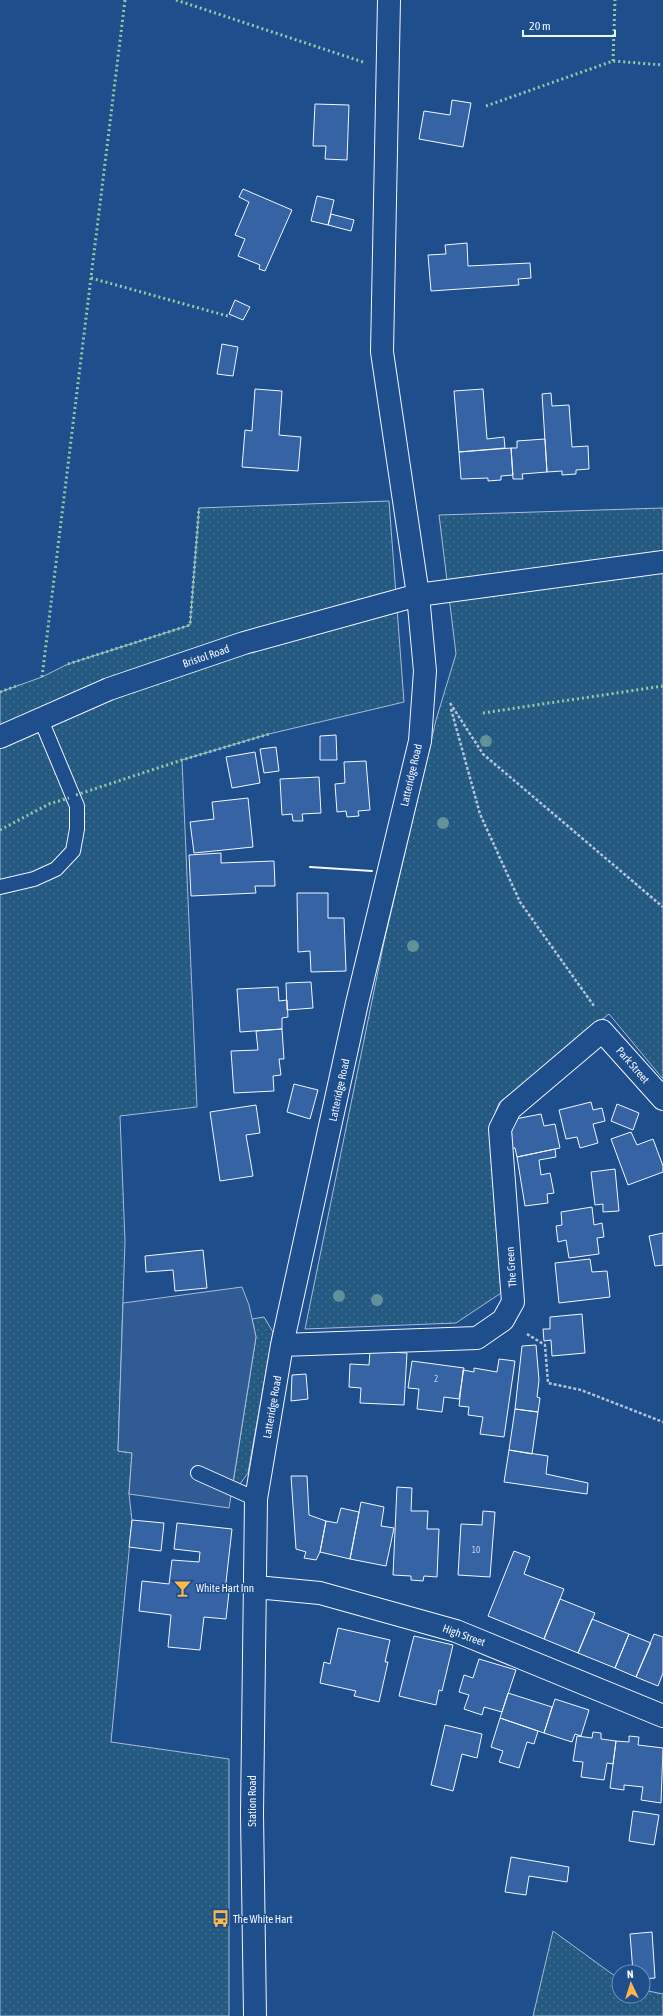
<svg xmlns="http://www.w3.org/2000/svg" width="663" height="2016" font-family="'Asap Condensed',sans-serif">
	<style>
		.grass { fill: url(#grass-dots); stroke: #a8bbd7 }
		.parking { fill: #305b95; stroke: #a8bbd7 }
		.building { fill: #3563a3; stroke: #f2f6ff }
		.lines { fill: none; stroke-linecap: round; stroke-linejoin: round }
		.service-casing { stroke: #f2f6ff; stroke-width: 16 }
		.minor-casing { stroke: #f2f6ff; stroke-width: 24 }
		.secondary-casing { stroke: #f2f6ff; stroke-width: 24 }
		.path { stroke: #b3c4dc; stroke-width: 2.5; stroke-dasharray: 3 2; stroke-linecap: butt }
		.service { stroke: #1f4e8c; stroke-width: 14 }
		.minor { stroke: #1f4e8c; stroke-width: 22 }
		.secondary { stroke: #1f4e8c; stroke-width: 22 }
		.hedge { stroke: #97c8a6; stroke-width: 3; stroke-dasharray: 2 3; stroke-linecap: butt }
		.wall { stroke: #f2f6ff; stroke-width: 2 }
		.tree { fill: #61919a }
		.labels { text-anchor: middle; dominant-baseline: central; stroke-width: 3; stroke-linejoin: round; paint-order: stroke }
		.number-label { font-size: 9px; fill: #c3d1e8 }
		.street-label { font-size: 11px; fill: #f2f6ff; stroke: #1f4e8c }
		.poi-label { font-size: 11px; fill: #f2f6ff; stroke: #1f4e8c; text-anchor: start }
	</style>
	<defs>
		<pattern id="grass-dots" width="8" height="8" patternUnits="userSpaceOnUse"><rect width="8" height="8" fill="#245a82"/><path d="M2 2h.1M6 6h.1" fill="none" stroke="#447295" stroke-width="1.8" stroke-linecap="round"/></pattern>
	</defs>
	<rect width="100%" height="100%" fill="#1f4e8c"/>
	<path class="grass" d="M389 501 404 702 269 734 182 760 197 1107 120 1116 125 1241 118 1451 132 1453 129 1494 132 1520 111 1742 229 1759V2016H0V692L42 677 68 664 190 625 199 508Z
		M663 508V1079L609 1014 499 1103 489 1129 501 1293 456 1323 305 1329 384 942 436 720 456 654 439 515Z
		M264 1317 273 1332 248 1473 240 1484 233 1483 256 1337 252 1319Z
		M553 1931 619 1979V1996H643V1990L663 1994V2016H533Z"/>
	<path class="parking" d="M242 1287 249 1305 256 1337 229 1508 129 1494 132 1453 118 1451 123 1303Z"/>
	<path class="building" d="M452 100 471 103 463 147 419 139 424 111 450 115Z
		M315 104 349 105 347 160 325 159 326 146H313Z
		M243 189 292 210 265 271 259 269 260 265 238 256 245 239 235 235 249 202 239 197Z
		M317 196 334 200 328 225 311 221Z
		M331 214 354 220 351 231 328 225Z
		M467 243 468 266 530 263 531 278 518 279 519 285 431 291 428 255 446 254 445 245Z
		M235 300 250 307 243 320 229 314Z
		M222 344 238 347 233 376 217 374Z
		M255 389 282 391 279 435 301 437 298 471 242 467 245 430 252 431Z
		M483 389 487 439 504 437 505 448 459 452 454 391Z
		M551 393 552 406 569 405 572 447 588 446 589 469 576 470V474L562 475V471L547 472 542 394Z
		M545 439 547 472 522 474 523 479H513L511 448H517V441Z
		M511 448 513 475 501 476V480L488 481V478L461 479 459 452Z
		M336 735 337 760H320V736Z
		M276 747 279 771 264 773 260 749Z
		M255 752 260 783 232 788 226 757Z
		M366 761 370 810 358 811 359 816 347 817 346 811 337 812 335 784 345 783 344 762Z
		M319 777 321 813 302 814 303 821H293L292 814 282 815 280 779Z
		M248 798 253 847 194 853 190 822 214 819 212 802Z
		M221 853V863L274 861 275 886H255L256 893 191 896 189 855Z
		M297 893H328V918H344L346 971 311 972 310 951 298 952Z
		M311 982 313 1008 287 1010 286 983Z
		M278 987 279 1001 287 1000 288 1017 282 1018V1029L240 1032 237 989Z
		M282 1029 284 1059H279L281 1075 273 1076 274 1091 234 1093 231 1051 258 1050 256 1031Z
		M294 1084 318 1090 310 1119 287 1112Z
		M591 1102 593 1110 602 1108 605 1121 593 1124 598 1143 580 1148 577 1137 566 1139 559 1110Z
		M617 1104 639 1113 633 1130 611 1121Z
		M256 1105 260 1133 246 1135 253 1176 220 1181 210 1112Z
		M541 1114 544 1126 555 1124 560 1148 517 1157 515 1148H509L506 1133 512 1131 510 1120Z
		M631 1132 637 1145 653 1139 663 1166V1172L628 1185 611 1139Z
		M555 1149 556 1157 539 1160 541 1175 550 1173 554 1193 547 1194 548 1203 525 1206 517 1157Z
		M615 1169 619 1211 603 1212V1204L595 1205 591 1172Z
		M592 1207 594 1225 602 1223 604 1237 597 1238 599 1254 569 1258 566 1240 558 1242 556 1226 562 1225 561 1212Z
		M663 1233V1265L655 1266 649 1236Z
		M203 1250 207 1288 175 1291 173 1270 146 1272 145 1256Z
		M590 1259 592 1272 607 1271 610 1297 559 1303 555 1263Z
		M582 1314 585 1353 552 1356 551 1340 544 1341 543 1329H550V1317Z
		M536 1345 539 1380 537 1397 540 1398 538 1412 515 1409 522 1346Z
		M370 1351 407 1353 404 1405 360 1403 361 1388 349 1387 350 1364 369 1365Z
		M499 1359 515 1361 504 1437 480 1434 483 1417 468 1415 469 1407 459 1406 463 1370 474 1372V1368L497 1372Z
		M412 1361 464 1368 459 1399 444 1397 442 1412 417 1409 419 1389 408 1388Z
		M306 1374 308 1399 291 1401 292 1375Z
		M515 1409 538 1412 532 1454 509 1450Z
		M509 1450 548 1456 546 1474 588 1483 587 1494 504 1482Z
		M291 1476H307L309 1515 326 1521 320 1552 316 1560 304 1558 306 1552 296 1549Z
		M397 1487 412 1488 411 1511H428L427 1529H439L437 1577 424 1576 423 1581 411 1580V1576L393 1575Z
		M361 1502 384 1507 381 1526 394 1528 386 1566 350 1559Z
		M341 1508 359 1512 350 1559 320 1552 326 1521 337 1523Z
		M483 1511 495 1512 490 1577 458 1575 461 1524 482 1525Z
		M132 1520 164 1523 161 1551 129 1547Z
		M177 1523 232 1529 225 1591 229 1592 226 1619 204 1617 200 1650 168 1647 171 1615 139 1611 142 1581 169 1584 172 1560 199 1562 200 1552 174 1549Z
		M514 1551 530 1557 524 1574 564 1589 544 1639 488 1616Z
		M560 1599 595 1613 578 1653 544 1639Z
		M592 1619 629 1634 615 1668 578 1653Z
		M338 1628 390 1640 385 1662H388L379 1702 354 1696 356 1691 320 1683 324 1662 330 1664Z
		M629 1634 651 1643 636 1677 615 1668Z
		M654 1634 663 1637V1673L658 1686 636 1677Z
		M414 1636 453 1645 442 1691 439 1690 436 1705 399 1696Z
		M479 1659 516 1670 502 1712 484 1707 482 1715 464 1709 469 1695 459 1692 464 1675 473 1678Z
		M508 1693 552 1707 544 1733 500 1718Z
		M555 1699 589 1710 581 1736 575 1734 572 1742 544 1733Z
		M500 1718 538 1731 534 1744 527 1742 519 1768 499 1762 503 1751 491 1747Z
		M445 1725 482 1734 477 1758 462 1754 453 1791 431 1785Z
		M593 1732 601 1733V1739L616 1741 613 1764 607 1763 604 1780 581 1777 583 1762 573 1761 577 1736 592 1738Z
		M629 1736 639 1737 638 1745 663 1748 661 1803 641 1800 643 1787 624 1785V1790L610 1788 616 1741 629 1742Z
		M633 1811 659 1815 654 1845 629 1841Z
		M511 1857 569 1867 567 1882 529 1876 526 1895 505 1892Z
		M652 1932 655 1978 643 1979V1972H633L630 1934Z"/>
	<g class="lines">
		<defs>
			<path id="service" d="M0 887 34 879 56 869 73 851 77 829V806L41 720
				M198 1473 256 1499"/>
			<path id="minor" d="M282 1345 477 1338 503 1320 513 1302 500 1129 510 1109 602 1031 663 1099
				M256 1587 320 1593 456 1631 663 1716
				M255 2016 252 1814 256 1499 282 1345 357 1003 420 741 425 671 418 595"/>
			<path id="secondary" d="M389 0 382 352 418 595
				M0 737 109 689 244 643 418 595 663 562"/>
		</defs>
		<use href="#service" class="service-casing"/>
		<use href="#minor" class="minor-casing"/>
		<use href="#secondary" class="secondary-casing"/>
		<path class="path" d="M450 703 483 754 663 907
			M451 709 480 814 520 902 594 1006
			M527 1334 545 1345 548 1383 581 1390 663 1422"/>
		<use href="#service" class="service"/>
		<use href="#minor" class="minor"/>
		<use href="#secondary" class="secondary"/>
		<path class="hedge" d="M176 0 363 62
			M613 61 615 0
			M486 106 613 61 663 65
			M91 278 231 317
			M68 664 190 625 199 508
			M42 677 125 0
			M0 692 19 685
			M483 713 663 686
			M76 795 182 760 269 734
			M0 830 49 804 69 798"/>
		<path class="wall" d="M310 867 372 871"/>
	</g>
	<g class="tree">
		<circle cx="486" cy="741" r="6"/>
		<circle cx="443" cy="823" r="6"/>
		<circle cx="413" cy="946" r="6"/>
		<circle cx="339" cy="1296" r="6"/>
		<circle cx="377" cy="1300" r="6"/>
	</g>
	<defs>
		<symbol id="bar-bare" viewBox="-9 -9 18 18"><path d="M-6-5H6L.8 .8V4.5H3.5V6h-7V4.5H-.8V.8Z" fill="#ffb74d" stroke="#1f4e8c" stroke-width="2.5" paint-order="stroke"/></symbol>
		<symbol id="bus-bare" viewBox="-9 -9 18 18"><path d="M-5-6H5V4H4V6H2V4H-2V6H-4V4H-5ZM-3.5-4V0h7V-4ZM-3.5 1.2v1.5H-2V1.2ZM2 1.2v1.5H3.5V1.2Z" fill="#ffb74d" stroke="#1f4e8c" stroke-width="2.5" paint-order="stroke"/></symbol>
	</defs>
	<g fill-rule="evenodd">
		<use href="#bar-bare" x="170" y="1576" width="25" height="25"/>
		<use href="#bus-bare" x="208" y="1906" width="25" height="25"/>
	</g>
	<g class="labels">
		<g class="number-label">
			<text x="436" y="1379">2</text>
			<text x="476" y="1550">10</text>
		</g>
		<g class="street-label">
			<text transform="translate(206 656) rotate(-19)">Bristol Road</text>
			<text transform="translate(411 775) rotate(-77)">Latteridge Road</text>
			<text transform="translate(633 1065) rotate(49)">Park Street</text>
			<text transform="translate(339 1090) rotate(-78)">Latteridge Road</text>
			<text transform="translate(511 1267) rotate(-94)">The Green</text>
			<text transform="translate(272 1407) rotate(-80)">Latteridge Road</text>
			<text transform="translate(464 1635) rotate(20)">High Street</text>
			<text transform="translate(252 1801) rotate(-90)">Station Road</text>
		</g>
		<g class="poi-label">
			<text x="196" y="1588">White Hart Inn</text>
			<text x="233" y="1919">The White Hart</text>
		</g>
	</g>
	<g transform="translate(631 1984) rotate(356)"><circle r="19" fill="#1f4e8c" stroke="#7391ba"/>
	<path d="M0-3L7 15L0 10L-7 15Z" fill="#ffb74d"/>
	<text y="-6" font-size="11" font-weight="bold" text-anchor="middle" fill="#f2f6ff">N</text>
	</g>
	<path d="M523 30v6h92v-6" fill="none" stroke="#f2f6ff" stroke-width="2"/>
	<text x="529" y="30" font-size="12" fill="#f2f6ff" stroke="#1f4e8c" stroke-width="3" paint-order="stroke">20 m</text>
</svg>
